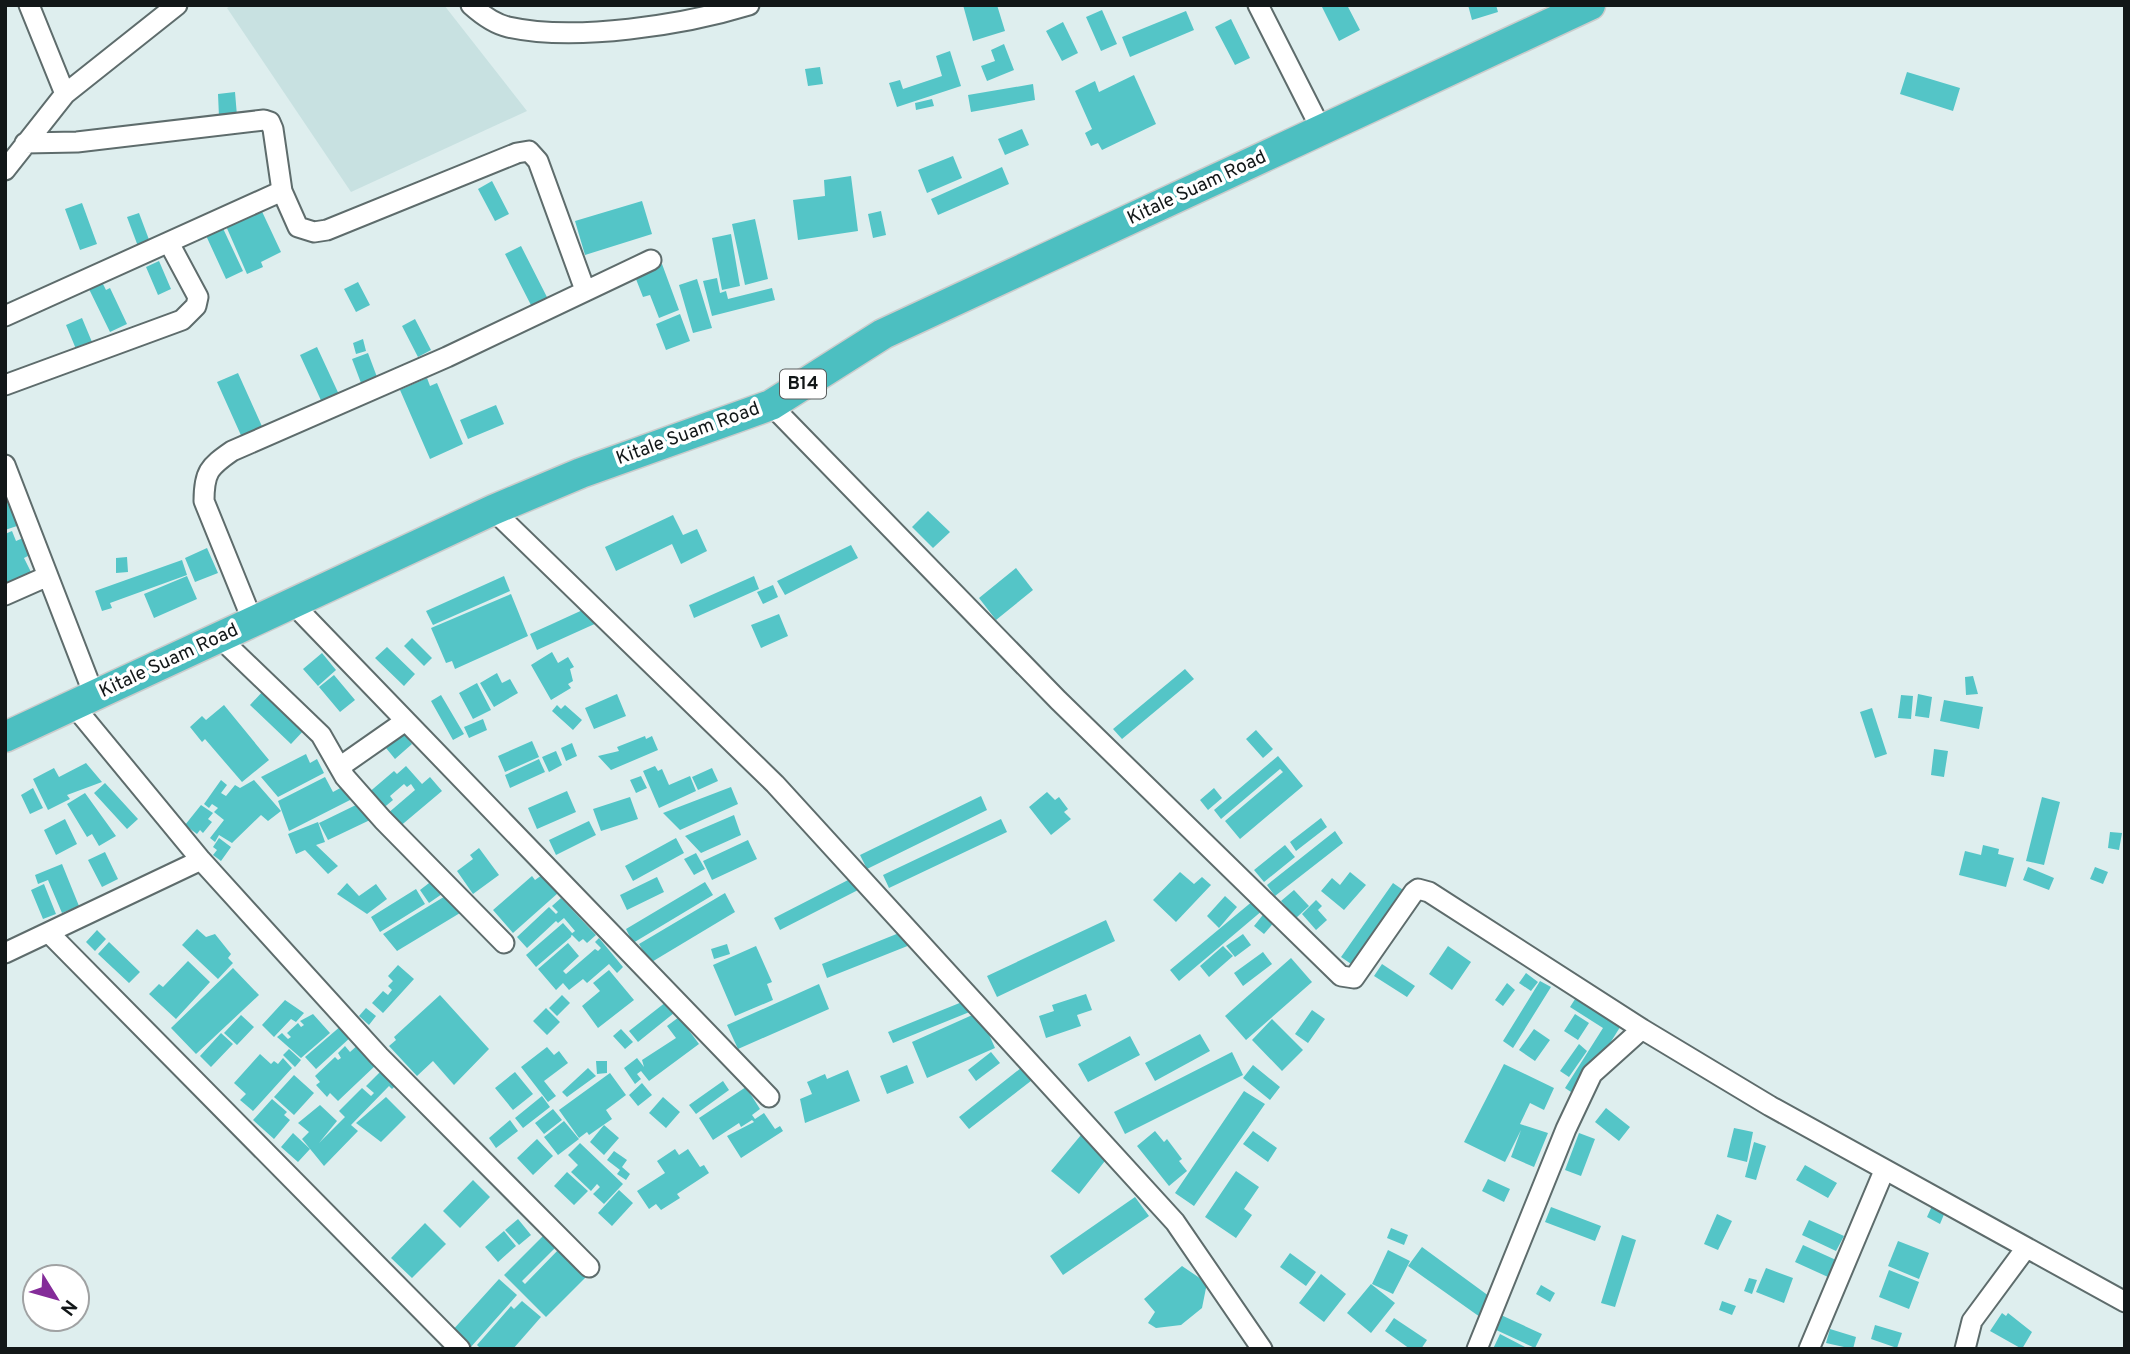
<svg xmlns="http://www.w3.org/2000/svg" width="2130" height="1354" font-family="Overpass,sans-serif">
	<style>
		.built { fill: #c8e1e1 }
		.building { fill: #54c5c7 }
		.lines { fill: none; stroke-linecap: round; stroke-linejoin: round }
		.minor-casing { stroke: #5e6c6c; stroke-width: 23 }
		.highway-casing { stroke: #cbcccc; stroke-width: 33 }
		.minor { stroke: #fff; stroke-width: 19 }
		.highway { stroke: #4cbfc1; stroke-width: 30 }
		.labels { text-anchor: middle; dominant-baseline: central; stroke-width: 7; stroke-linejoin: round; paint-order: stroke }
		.shield { fill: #fff; stroke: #595d5d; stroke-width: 2 }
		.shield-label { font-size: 18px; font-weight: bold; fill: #121718 }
		.street-label { font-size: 19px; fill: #121718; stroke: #fff }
	</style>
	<rect width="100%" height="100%" fill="#deeeee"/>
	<path class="built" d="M232 5H444L527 111 351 192 227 8Z"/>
	<path class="building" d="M963 5H997L1005 31 973 41Z
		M1326 5H1347L1360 30 1339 41 1322 7Z
		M1468 5H1496L1498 12 1472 20Z
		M1102 10 1117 44 1101 51 1086 17Z
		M1186 11 1194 30 1130 57 1122 37Z
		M1231 19 1250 58 1235 65 1215 27Z
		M1063 22 1078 53 1062 61 1046 31Z
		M1004 44 1014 70 987 81 981 66 995 61 991 50Z
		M950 51 961 86 897 107 889 83 900 80 903 89 942 76 936 56Z
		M820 67 823 84 808 86 805 69Z
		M1907 72 1960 88 1953 111 1900 94Z
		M1134 75 1156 124 1102 150 1098 143 1091 146 1085 133 1092 129 1075 91 1095 81 1099 92Z
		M1033 84 1035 100 971 112 968 95Z
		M235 92 237 116 219 117 218 94Z
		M932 99 934 106 916 110 915 103Z
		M1022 129 1029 145 1005 155 998 139Z
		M953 156 962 178 927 193 918 170Z
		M1002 167 1009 184 938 215 931 199Z
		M851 176 858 231 798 240 793 200 825 196 824 180Z
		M492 181 509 214 495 221 478 189Z
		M642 201 652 234 585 255 575 221Z
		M82 203 97 244 80 250 65 209Z
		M258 203 281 252 261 262 263 267 247 274 226 226Z
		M881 211 886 235 873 238 868 214Z
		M139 213 151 245 139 249 127 217Z
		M755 219 768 279 745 285 732 224Z
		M220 222 243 271 226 279 203 229Z
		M731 234 740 286 722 290 712 238Z
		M521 246 550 303 534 311 505 254Z
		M159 261 171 289 158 295 146 267Z
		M662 264 679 310 659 318 650 295 643 297 634 274Z
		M100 278 106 290 110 288 127 324 110 332 87 285Z
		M717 278 720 293 726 291 728 299 772 288 775 300 712 316 703 281Z
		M697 279 712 328 693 333 679 285Z
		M358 282 370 305 356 312 344 289Z
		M680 314 690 341 666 350 656 324Z
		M82 318 92 342 76 349 66 325Z
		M415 319 431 350 418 357 402 326Z
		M363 339 366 351 356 354 353 343Z
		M317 347 342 401 325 409 300 355Z
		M368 353 380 385 364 391 352 359Z
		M238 373 265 433 244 442 217 382Z
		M427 378 430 386 437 383 463 444 430 459 400 390Z
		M496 405 504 424 468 439 460 420Z
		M5 499H8L17 526 5 530Z
		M928 511 950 532 933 548 912 527Z
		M673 515 683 535 697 529 707 551 681 564 672 544 616 571 605 547Z
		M12 531 16 541 23 538 30 555 24 558 31 572 5 584V534Z
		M851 545 858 558 785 595 777 581Z
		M207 548 218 573 195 582 185 558Z
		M127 557 128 572 116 573V558Z
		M182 560 187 575 110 603 112 608 102 611 95 591Z
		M1016 568 1033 590 996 620 979 598Z
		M187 576 197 599 154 618 144 594Z
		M504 576 510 591 433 625 426 611Z
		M754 576 759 589 694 618 689 605Z
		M773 585 778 597 763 604 757 592Z
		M511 594 528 636 455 669 452 661 446 663 431 628Z
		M587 608 599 622 537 650 530 634Z
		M779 614 788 636 761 648 751 625Z
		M412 638 432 658 424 666 404 646Z
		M387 647 415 674 404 686 375 658Z
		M552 652 558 663 568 657 574 667 570 669 573 681 568 684 571 688 551 700 531 665Z
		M322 653 336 670 318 686 303 669Z
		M1185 669 1194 679 1122 739 1113 729Z
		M497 673 502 683 510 679 518 693 494 707 480 683Z
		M334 675 355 700 340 712 319 687Z
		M1973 676 1978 694 1966 695 1965 677Z
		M477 683 491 710 473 719 459 693Z
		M265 689 306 728 291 744 250 705Z
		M617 694 626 716 594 729 585 708Z
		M1918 694 1932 697 1929 718 1915 716Z
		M441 695 464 734 453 740 431 701Z
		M1901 695 1913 696 1911 719 1898 718Z
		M1944 700 1983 707 1979 729 1940 721Z
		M224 705 269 760 242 782 205 739 202 742 190 727 202 716 206 720Z
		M557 705 561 709 565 705 582 720 573 730 552 711Z
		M1872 708 1887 754 1875 758 1860 712Z
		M483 719 487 730 469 738 464 727Z
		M1256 730 1273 749 1263 758 1246 739Z
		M403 733 412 744 395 759 386 748Z
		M645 736 646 739 652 736 658 750 611 770 598 756 619 751 617 747Z
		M532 741 539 757 505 772 498 756Z
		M572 743 577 756 566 761 561 748Z
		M1934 749 1948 751 1944 777 1931 775Z
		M556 751 562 765 549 772 542 757Z
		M306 754 310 763 317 759 324 773 278 797 261 777Z
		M1278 756 1303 786 1240 839 1225 821 1283 772 1280 769 1221 819 1214 810Z
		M539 759 545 772 510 788 505 775Z
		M86 763 102 782 67 795 70 799 48 810 33 779 54 768 59 777Z
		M406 766 422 784 430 777 442 791 398 828 387 814 415 790 411 784 407 787 404 784 390 796 393 800 381 810 367 794 394 771 397 774Z
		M655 766 658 771 662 769 669 785 690 776 696 791 659 808 643 771Z
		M712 768 718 781 698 790 692 777Z
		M641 776 647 788 636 793 630 780Z
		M325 777 333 792 344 786 352 799 289 831 278 801Z
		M221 780 227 785 221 793 226 796 235 785 240 788 254 780 281 811 268 821 261 815 232 843 219 835 215 842 210 838 224 820 214 812 218 808 212 804 209 808 204 804Z
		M105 783 138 819 127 829 94 793Z
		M731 787 738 804 680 830 663 813Z
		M33 788 43 808 30 814 21 795Z
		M1214 788 1222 798 1208 810 1200 800Z
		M567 791 576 812 537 829 528 808Z
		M1047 792 1055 800 1059 797 1068 809 1064 812 1071 819 1051 835 1029 807Z
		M85 793 116 836 99 846 92 834 87 837 67 804Z
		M981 796 987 810 867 869 860 855Z
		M630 797 638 819 601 831 593 809Z
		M2042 797 2060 802 2044 865 2026 861Z
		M358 804 370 820 328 840 319 823Z
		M201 805 213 813 208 819 212 822 203 833 200 830 197 834 185 825Z
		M734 815 741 835 701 853 685 836Z
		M1321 818 1327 827 1296 851 1290 842Z
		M65 819 77 844 56 855 44 830Z
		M1001 819 1007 832 889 888 883 875Z
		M589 821 596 835 556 855 549 840Z
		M318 822 325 842 316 845 338 866 328 874 305 850 296 854 288 834Z
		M1335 831 1343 843 1275 896 1267 885Z
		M2110 832 2122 833 2119 850 2108 848Z
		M219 838 231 847 221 861 213 855 217 850 213 847Z
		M676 838 684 853 633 881 625 866Z
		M748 840 757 859 712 880 703 861Z
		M1285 845 1295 857 1264 882 1254 870Z
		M1983 845 1999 849 1998 854 2014 858 2006 887 1959 875 1965 851 1981 855Z
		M479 848 499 875 473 894 457 871 473 859 470 855Z
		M105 852 118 879 102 887 88 860Z
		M696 853 705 869 694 875 684 859Z
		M62 864 79 906 62 913 48 880 38 884 35 875Z
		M2028 867 2054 878 2049 890 2023 880Z
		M2095 867 2108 872 2103 884 2090 879Z
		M1180 872 1194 884 1202 877 1211 885 1176 922 1153 900Z
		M1350 872 1366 885 1344 910 1321 891 1332 878 1340 885Z
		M542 875 558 893 513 933 493 910 532 876 535 880Z
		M657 877 664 892 627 910 620 895Z
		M852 878 858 890 780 930 774 918Z
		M433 880 442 894 429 903 420 890Z
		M705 882 713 895 633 943 626 929Z
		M347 883 359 896 376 884 387 899 367 914 337 894Z
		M1393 883 1406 892 1354 966 1341 957Z
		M44 884 56 914 43 919 31 890Z
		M416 889 425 904 380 932 371 917Z
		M1294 890 1309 906 1296 918 1281 901Z
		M725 893 735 912 650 963 639 944Z
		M447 895 460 913 397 951 383 934Z
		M1225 896 1237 907 1219 928 1207 916Z
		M561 898 596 935 587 943 583 939 579 942 571 934 575 931 564 918 558 923 556 921 527 948 517 937 549 907 556 914 558 912 552 906Z
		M1254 900 1263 910 1179 981 1170 970Z
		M1316 900 1322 906 1318 910 1327 920 1316 930 1302 914Z
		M1266 911 1276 920 1264 934 1254 926Z
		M1106 920 1115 941 997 997 987 976Z
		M563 923 572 933 571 937 536 967 526 955Z
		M197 929 206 937 215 934 231 954 228 958 233 963 218 979 182 945Z
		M97 930 106 939 95 951 86 942Z
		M904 931 910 945 827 978 822 964Z
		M1243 934 1251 945 1235 957 1226 946Z
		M599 938 623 967 617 973 609 964 587 983 583 979 569 990 563 983 556 990 538 969 568 943 579 956 563 971 566 974 595 949 598 951 601 948 595 942Z
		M109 942 140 972 129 983 98 954Z
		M727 944 730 954 714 959 711 949Z
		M756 946 772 982 767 984 773 1000 735 1016 713 965Z
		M1223 946 1233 956 1209 977 1200 966Z
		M1448 946 1471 962 1452 990 1429 974Z
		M1263 952 1272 964 1243 986 1234 973Z
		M1291 958 1312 982 1246 1040 1225 1016Z
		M188 961 210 982 176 1019 149 994 159 984 163 987Z
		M1382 964 1415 986 1407 997 1374 976Z
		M398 965 414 979 383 1013 372 1003 383 991 388 995 392 990 388 986 393 981 388 976Z
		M233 968 259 995 196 1054 171 1028Z
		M609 970 634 1000 598 1028 582 1006 600 991 593 983Z
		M1526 973 1538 982 1531 991 1519 983Z
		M1540 981 1551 987 1513 1048 1503 1041Z
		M1507 983 1515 990 1503 1006 1495 1000Z
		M819 984 829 1009 738 1049 727 1025Z
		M1086 994 1092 1010 1077 1015 1081 1026 1046 1038 1039 1016 1054 1011 1052 1005Z
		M440 995 489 1049 454 1085 433 1061 417 1076 389 1046 396 1040 394 1037Z
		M562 995 570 1003 557 1016 549 1008Z
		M1577 996 1622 1024 1577 1096 1565 1088 1603 1028 1570 1007Z
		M285 1000 304 1013 296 1022 291 1019 274 1037 262 1025Z
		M967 1000 972 1011 893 1043 888 1032Z
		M666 1002 674 1013 638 1042 629 1031Z
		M366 1008 376 1016 369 1025 359 1016Z
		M546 1008 560 1022 547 1035 533 1021Z
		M1312 1010 1325 1019 1308 1043 1295 1034Z
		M979 1012 995 1048 927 1078 912 1042Z
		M313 1014 330 1033 301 1058 277 1037 282 1033 288 1039 291 1037 287 1033 298 1023 301 1027 304 1025 300 1021Z
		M1575 1014 1589 1023 1578 1040 1564 1031Z
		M241 1015 254 1027 237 1045 224 1033Z
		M679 1017 699 1044 649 1081 641 1071 637 1074 641 1079 635 1084 624 1068 637 1058 644 1067 642 1060 676 1038 667 1026Z
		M1272 1019 1303 1050 1282 1071 1252 1040Z
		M342 1025 352 1036 316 1069 305 1057Z
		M621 1029 633 1042 625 1049 613 1036Z
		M1534 1029 1550 1040 1535 1061 1519 1050Z
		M221 1033 233 1044 211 1067 200 1056Z
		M1200 1034 1210 1051 1155 1081 1145 1063Z
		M1130 1036 1140 1055 1088 1082 1078 1064Z
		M359 1044 377 1064 338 1101 330 1093 327 1097 316 1085 320 1082 315 1076 335 1057 338 1060 341 1058 338 1053 345 1046 350 1052Z
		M1579 1044 1587 1051 1569 1077 1560 1071Z
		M547 1047 554 1055 559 1051 568 1063 544 1081 556 1096 548 1102 521 1067Z
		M289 1049 301 1060 295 1067 283 1055Z
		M991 1052 1000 1063 976 1081 968 1070Z
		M1232 1052 1243 1075 1125 1134 1114 1112Z
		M260 1054 271 1064 274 1061 278 1064 283 1058 292 1068 253 1111 240 1100 246 1094 234 1083Z
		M596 1061H607V1073L597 1074Z
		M1026 1064 1036 1077 969 1129 959 1117Z
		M1504 1064 1554 1088 1544 1110 1530 1103 1520 1124 1548 1133 1534 1167 1511 1157 1521 1130 1505 1162 1464 1142Z
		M907 1065 914 1083 887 1094 880 1076Z
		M1253 1065 1280 1087 1270 1100 1243 1078Z
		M588 1068 596 1076 567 1097 562 1092Z
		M848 1070 860 1101 805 1123 800 1099 812 1094 807 1082 825 1074 827 1079Z
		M380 1072 391 1082 394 1079 398 1083 392 1089 389 1086 351 1125 358 1131 324 1166 302 1139 309 1132 298 1123 320 1105 337 1121 319 1143 345 1117 339 1111 362 1088 371 1096 374 1093 366 1086Z
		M515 1072 533 1094 513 1110 495 1088Z
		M610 1073 626 1095 606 1110 612 1119 589 1135 587 1132 579 1138 559 1110Z
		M294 1075 314 1093 294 1115 274 1097Z
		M723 1081 729 1090 696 1114 689 1105Z
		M642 1083 652 1095 638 1106 629 1095Z
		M746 1087 760 1109 752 1115 755 1119 764 1113 775 1129 780 1126 783 1131 741 1158 727 1136 754 1122 752 1120 741 1127 739 1123 713 1140 699 1118Z
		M1244 1091 1265 1104 1194 1206 1175 1193Z
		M542 1096 550 1107 523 1128 515 1118Z
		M386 1097 406 1117 381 1142 356 1123Z
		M663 1097 680 1112 666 1128 649 1113Z
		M272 1099 287 1112 284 1115 290 1120 274 1139 253 1120Z
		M1606 1108 1630 1127 1619 1141 1595 1122Z
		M553 1109 562 1120 544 1134 535 1123Z
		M510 1120 518 1131 496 1148 489 1138Z
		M564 1121 579 1139 558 1155 544 1137Z
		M604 1125 619 1138 604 1155 590 1142Z
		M1734 1128 1753 1132 1747 1162 1727 1157Z
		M1155 1131 1164 1142 1167 1139 1182 1159 1179 1161 1187 1171 1169 1186 1137 1146Z
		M1253 1131 1277 1148 1268 1162 1243 1144Z
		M293 1133 310 1149 298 1162 281 1147Z
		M1579 1133 1595 1139 1581 1176 1565 1170Z
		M1081 1135 1108 1157 1079 1194 1051 1171Z
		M537 1139 553 1156 533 1175 517 1158Z
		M1754 1142 1766 1146 1756 1180 1745 1177Z
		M580 1143 623 1184 604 1204 593 1194 600 1187 597 1184 591 1191 571 1172 578 1165 568 1155Z
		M675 1149 679 1155 688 1149 700 1167 704 1165 709 1173 677 1194 680 1198 661 1210 656 1204 649 1209 637 1191 665 1173 657 1161Z
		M614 1151 627 1160 622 1167 630 1174 626 1180 617 1174 620 1170 607 1160Z
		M1805 1165 1837 1183 1828 1198 1796 1180Z
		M1236 1171 1259 1187 1244 1209 1252 1215 1236 1238 1205 1217Z
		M567 1172 588 1191 574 1205 554 1186Z
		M1488 1179 1510 1189 1504 1202 1482 1191Z
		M473 1180 490 1197 460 1228 443 1211Z
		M619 1190 633 1203 612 1226 598 1213Z
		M1135 1197 1149 1216 1063 1275 1050 1256Z
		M1932 1206 1945 1212 1940 1224 1927 1217Z
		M1551 1207 1601 1226 1595 1241 1545 1222Z
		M1717 1214 1732 1221 1718 1250 1704 1244Z
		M518 1219 531 1235 519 1245 505 1230Z
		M1809 1220 1844 1236 1836 1251 1802 1235Z
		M425 1223 446 1244 412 1278 391 1258Z
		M1391 1228 1408 1235 1404 1245 1387 1238Z
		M504 1231 516 1246 498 1262 485 1247Z
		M546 1233 558 1245 522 1281 525 1284 560 1248 587 1276 546 1317 504 1275Z
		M1622 1235 1636 1240 1615 1307 1601 1303Z
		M1898 1241 1929 1253 1919 1279 1888 1266Z
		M1803 1245 1836 1260 1828 1277 1795 1262Z
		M1422 1247 1493 1299 1480 1317 1408 1266Z
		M1388 1250 1410 1261 1393 1294 1372 1284Z
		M1290 1253 1316 1272 1306 1286 1280 1267Z
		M1182 1266 1207 1283 1202 1308 1181 1325 1156 1328 1148 1323 1155 1312 1144 1299Z
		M1766 1268 1793 1278 1784 1303 1756 1292Z
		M1889 1270 1919 1282 1909 1309 1879 1297Z
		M1321 1274 1346 1294 1324 1322 1299 1303Z
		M1749 1278 1757 1280 1752 1294 1744 1291Z
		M499 1279 517 1295 470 1348 451 1332Z
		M1371 1284 1395 1303 1371 1333 1347 1313Z
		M1541 1285 1555 1293 1550 1302 1536 1294Z
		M522 1301 541 1317 513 1349H481L477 1345 511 1306 514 1309Z
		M1722 1301 1736 1306 1732 1315 1719 1310Z
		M2002 1313 2006 1316 2008 1313 2032 1332 2022 1349 1990 1331Z
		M1501 1315 1542 1334 1535 1348 1494 1329Z
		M1394 1318 1427 1340 1421 1349H1410L1385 1331Z
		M1875 1325 1902 1333 1897 1348 1871 1339Z
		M1830 1329 1856 1337 1853 1349 1826 1343Z
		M1500 1334 1529 1349H1493Z"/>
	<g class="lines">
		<defs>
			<path id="minor" d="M29 5 65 94
				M471 5C481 14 495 24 508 27 575 42 684 25 749 5
				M1258 5 1321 129
				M25 143 77 142 264 120 270 122 273 129 282 191 298 227 314 232 327 230 517 153 529 151 538 161 585 290
				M5 170 65 94 177 5
				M5 316 282 191
				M5 385 182 320 196 306 198 297 169 243
				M771 405 1058 700 1341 976 1354 978 1414 892 1418 889 1429 892 1642 1029 1770 1106 2125 1302
				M5 465 94 695
				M493 510 775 784 1175 1222 1262 1349
				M5 595 48 576
				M294 605 769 1097
				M253 622 204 501C204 472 209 467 232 451L447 357 651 260
				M220 638 321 735 345 777 383 820 504 943
				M74 706 201 860 379 1056 589 1267
				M341 766 404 722
				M49 933 460 1349
				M5 953 201 860
				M1477 1349 1566 1129 1592 1074 1642 1029
				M1809 1349 1884 1171
				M1965 1349 1972 1321 2026 1248"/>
			<path id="highway" d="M5 737 493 510 581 473 771 405 883 334 1590 5"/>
		</defs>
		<use href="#minor" class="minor-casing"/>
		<use href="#highway" class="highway-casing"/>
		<use href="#minor" class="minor"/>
		<use href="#highway" class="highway"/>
	</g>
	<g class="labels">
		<rect class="shield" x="780" y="369.5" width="46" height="29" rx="5"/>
		<g class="shield-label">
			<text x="803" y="384">B14</text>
		</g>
		<g class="street-label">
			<text transform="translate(1197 188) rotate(-25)">Kitale Suam Road</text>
			<text transform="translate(688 434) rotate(-20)">Kitale Suam Road</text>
			<text transform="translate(169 661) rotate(-25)">Kitale Suam Road</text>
		</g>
	</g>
	<rect width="2130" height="1354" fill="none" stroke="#121718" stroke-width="14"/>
	<g transform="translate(56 1298) rotate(127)"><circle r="33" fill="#ffffff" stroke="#a0a2a3" stroke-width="2"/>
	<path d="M0-5L12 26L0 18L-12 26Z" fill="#842c99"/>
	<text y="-10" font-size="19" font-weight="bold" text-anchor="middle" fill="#121718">N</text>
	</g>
</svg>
